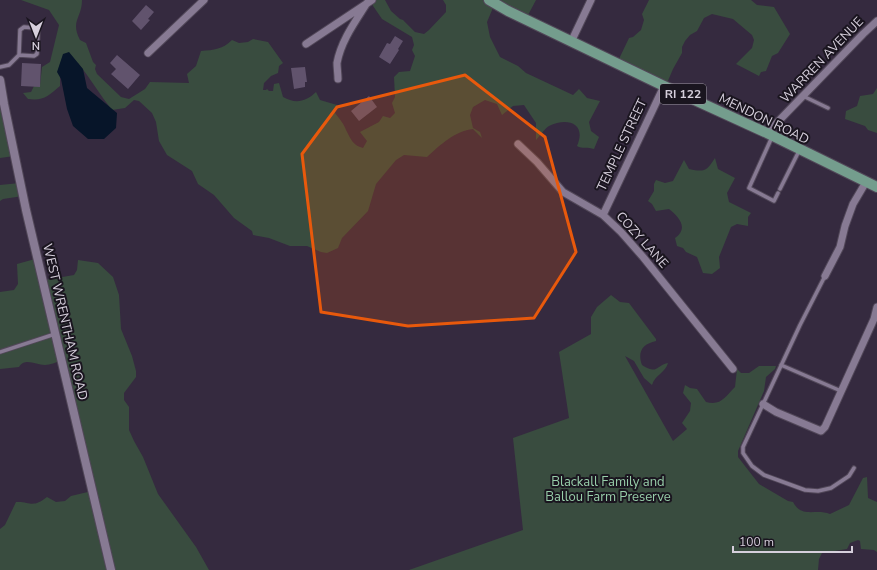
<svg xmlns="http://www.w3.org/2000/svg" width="877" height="570" font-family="'Nunito Sans',sans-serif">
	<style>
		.green { fill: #394c3f }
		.water { fill: #071529 }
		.building { fill: #61536d }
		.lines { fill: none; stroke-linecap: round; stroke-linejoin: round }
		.service-casing { stroke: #514758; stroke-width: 5.5 }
		.minor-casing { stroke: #514758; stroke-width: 9 }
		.tertiary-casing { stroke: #514758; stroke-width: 10 }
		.primary-casing { stroke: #514758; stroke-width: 12 }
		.service { stroke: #877a93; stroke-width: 3.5 }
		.minor { stroke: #877a93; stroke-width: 7 }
		.tertiary { stroke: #877a93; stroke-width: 8 }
		.primary { stroke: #749d8d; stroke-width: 10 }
		.marked { fill: #e8590c; fill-opacity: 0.2; stroke: #e8590c; stroke-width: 3; stroke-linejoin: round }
		.labels { text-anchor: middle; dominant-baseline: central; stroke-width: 4; stroke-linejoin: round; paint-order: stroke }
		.shield { fill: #1a151f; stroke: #9e97a3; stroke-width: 1 }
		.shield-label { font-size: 12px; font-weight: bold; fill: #d6cfdc }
		.street-label { font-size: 13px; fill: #d6cfdc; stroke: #1a151f }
		.park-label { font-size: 13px; fill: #98ceaa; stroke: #1a151f }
	</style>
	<rect width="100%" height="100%" fill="#352a3f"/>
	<path class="green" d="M21 0H82C82 18 70 21 80 40L86 43 93 62 96 65 95 69 97 74 121 97 129 99 145 89 150 82 189 83 187 74 196 66 201 51C214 50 223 49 232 40L239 43 248 42 253 39 268 42 283 63 279 66 278 73 271 76 264 83 263 90H266L267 89 269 91H273L274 84 279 83 283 97C295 104 306 102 316 92L320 100 337 105 335 113C339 118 344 124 346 130 351 139 352 145 363 148L367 141 360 132 379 122 383 116 390 118 395 113 392 103 395 97 394 77 399 72 410 71 415 56 412 50 414 45 412 37 382 19 369 0H385L391 11 400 19 403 20 415 32 424 34 429 30 446 12V5L443 0H536L527 17 495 3 487 22 490 37 500 57 518 66 526 73 573 95 579 89 587 98 600 101 589 122 591 131 599 137 594 149C588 147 582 149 577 146 587 123 567 117 549 126 544 129 540 136 536 140V123L524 105 513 106 502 115 497 104 485 100 473 107 470 115 473 128 480 132 482 138 473 129C455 131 440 145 427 157L404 155 396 160 376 184 368 211 342 238 338 248 327 253 321 252 307 246H290L269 238 253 235 252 231 234 218 214 195 198 184 192 171 167 155 159 141 156 122 152 113 139 101 134 100 125 108 112 110C100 95 90 78 78 63L60 67V86C48 96 44 101 28 99L23 93 31 92 34 86 40 85 42 67 50 62 59 25 49 10Z
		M649 0H751L757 5 774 7 790 34 778 53 772 56 766 71 761 72 759 76 736 64 752 48 754 40 752 35 733 19 712 14 704 18 697 31 690 35 685 41 682 47V53L673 69 667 83 618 61 629 38 633 37 641 30 644 20 642 14Z
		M877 88V133L868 130 865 126 845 119 846 111 857 106 860 96 873 94Z
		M0 105H3L14 156 0 158Z
		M715 158 718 169 735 178 727 193 729 202 751 213 748 217V226L737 224 731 227 719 257 720 268 712 274 703 273 697 257 686 252 683 248 677 246 675 238C689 228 679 217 669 209L656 211 652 204 648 201 654 191V184L656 180 665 183 673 181 684 160 689 169C704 172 706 172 715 158Z
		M20 183 23 196 3 199 0 201V185Z
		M35 259 45 280 74 275 77 270 78 260 98 263 113 277 119 295 121 329 132 356 136 371V377L124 393V400L129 407V430L134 441 143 457 158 494 196 547 209 570H0V529L5 525 16 502C30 501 32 509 47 497L56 502 65 501 71 496 92 491 61 361C56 362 50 365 45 365 36 365 25 357 19 367L0 369V292L14 290 18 284 17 264Z
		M611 295 620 302 629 303 656 339V341C643 344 637 351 642 365 658 375 655 366 668 363 666 372 655 375 652 385L644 378 634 361 625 356 673 441 687 429 682 423 690 411 691 403 683 393 685 385 690 388 697 389 706 402C721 406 725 397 735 387L737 369 741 373H749L759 366H776L775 369 766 377 764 391 738 451V457L759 484 788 501 793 502C802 519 816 508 830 514L849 505 863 478 867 477 868 498 877 502V552L874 550 861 549 860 541 858 540 850 543 847 549 822 553 819 559 818 570H409L523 530 513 438 569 418 559 352 591 334V317L597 307Z"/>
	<path class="water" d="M69 52 83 69 87 88 117 113 116 128 104 139H88L73 126 67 109 61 79 57 72 63 54Z"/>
	<path class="building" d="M146 5 154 12 148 19 150 20 141 30 132 21Z
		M395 36 403 41 398 49 399 50 390 64 379 57 387 43 390 44Z
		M117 55 140 75 128 89 111 74 116 69 110 63Z
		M22 63 41 64 40 87 21 86Z
		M305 67 307 82H305V87L294 89 291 68Z
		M369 96 377 107 359 121 351 111Z"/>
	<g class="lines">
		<defs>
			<path id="service" d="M0 67 9 65 19 55 20 30 24 27 35 28 38 31 37 54 34 56 19 55
				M803 96 828 108
				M772 137 749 188 774 201 778 193
				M780 189 799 151
				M825 276 800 325 743 447V453L752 466 764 475 805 490 818 491 831 488 849 476 854 468
				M0 352 55 334
				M781 365 841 391"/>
			<path id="minor" d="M572 40 591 0
				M306 44 372 0
				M148 53 204 0
				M338 79C338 74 337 68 337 63 341 41 355 22 367 3
				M767 133 863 34 877 21
				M518 144 537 162 563 192 603 215 621 232 643 257 733 369
				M603 215 664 86
				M825 276 840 247 845 226 853 204 866 182
				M763 404 776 412 821 431 825 427 874 319 877 307"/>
			<path id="tertiary" d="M0 80 4 104 26 210 111 570"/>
			<path id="primary" d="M489 0 508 11 664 86 767 133 877 187"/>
		</defs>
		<use href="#service" class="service-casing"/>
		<use href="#minor" class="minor-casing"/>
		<use href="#tertiary" class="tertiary-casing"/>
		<use href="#primary" class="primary-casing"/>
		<use href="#service" class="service"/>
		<use href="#minor" class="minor"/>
		<use href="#tertiary" class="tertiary"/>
		<use href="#primary" class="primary"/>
	</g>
	<path class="marked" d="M465 75 545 137 576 252 534 318 408 326 321 312 302 154 337 107Z"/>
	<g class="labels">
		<rect class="shield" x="660" y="84" width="46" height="20" rx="3"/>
		<g class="shield-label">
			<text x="683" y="94">RI 122</text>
		</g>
		<g class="street-label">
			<text transform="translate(822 60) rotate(-46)">WARREN AVENUE</text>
			<text transform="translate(764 119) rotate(26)">MENDON ROAD</text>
			<text transform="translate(622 145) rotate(-65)">TEMPLE STREET</text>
			<text transform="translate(642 240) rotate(48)">COZY LANE</text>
			<text transform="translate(65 322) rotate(77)">WEST WRENTHAM ROAD</text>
		</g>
		<g class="park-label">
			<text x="608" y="482">Blackall Family and<tspan x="608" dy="15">Ballou Farm Preserve</tspan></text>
		</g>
	</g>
	<g transform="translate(36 36) rotate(180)" stroke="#1a151f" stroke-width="3" paint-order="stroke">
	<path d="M0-3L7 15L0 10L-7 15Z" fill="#d6cfdc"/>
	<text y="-6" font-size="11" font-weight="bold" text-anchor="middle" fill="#d6cfdc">N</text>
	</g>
	<path d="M733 546v6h119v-6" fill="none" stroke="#d6cfdc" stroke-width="2"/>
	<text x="739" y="546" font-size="12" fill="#d6cfdc" stroke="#1a151f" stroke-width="3" paint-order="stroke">100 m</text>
</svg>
